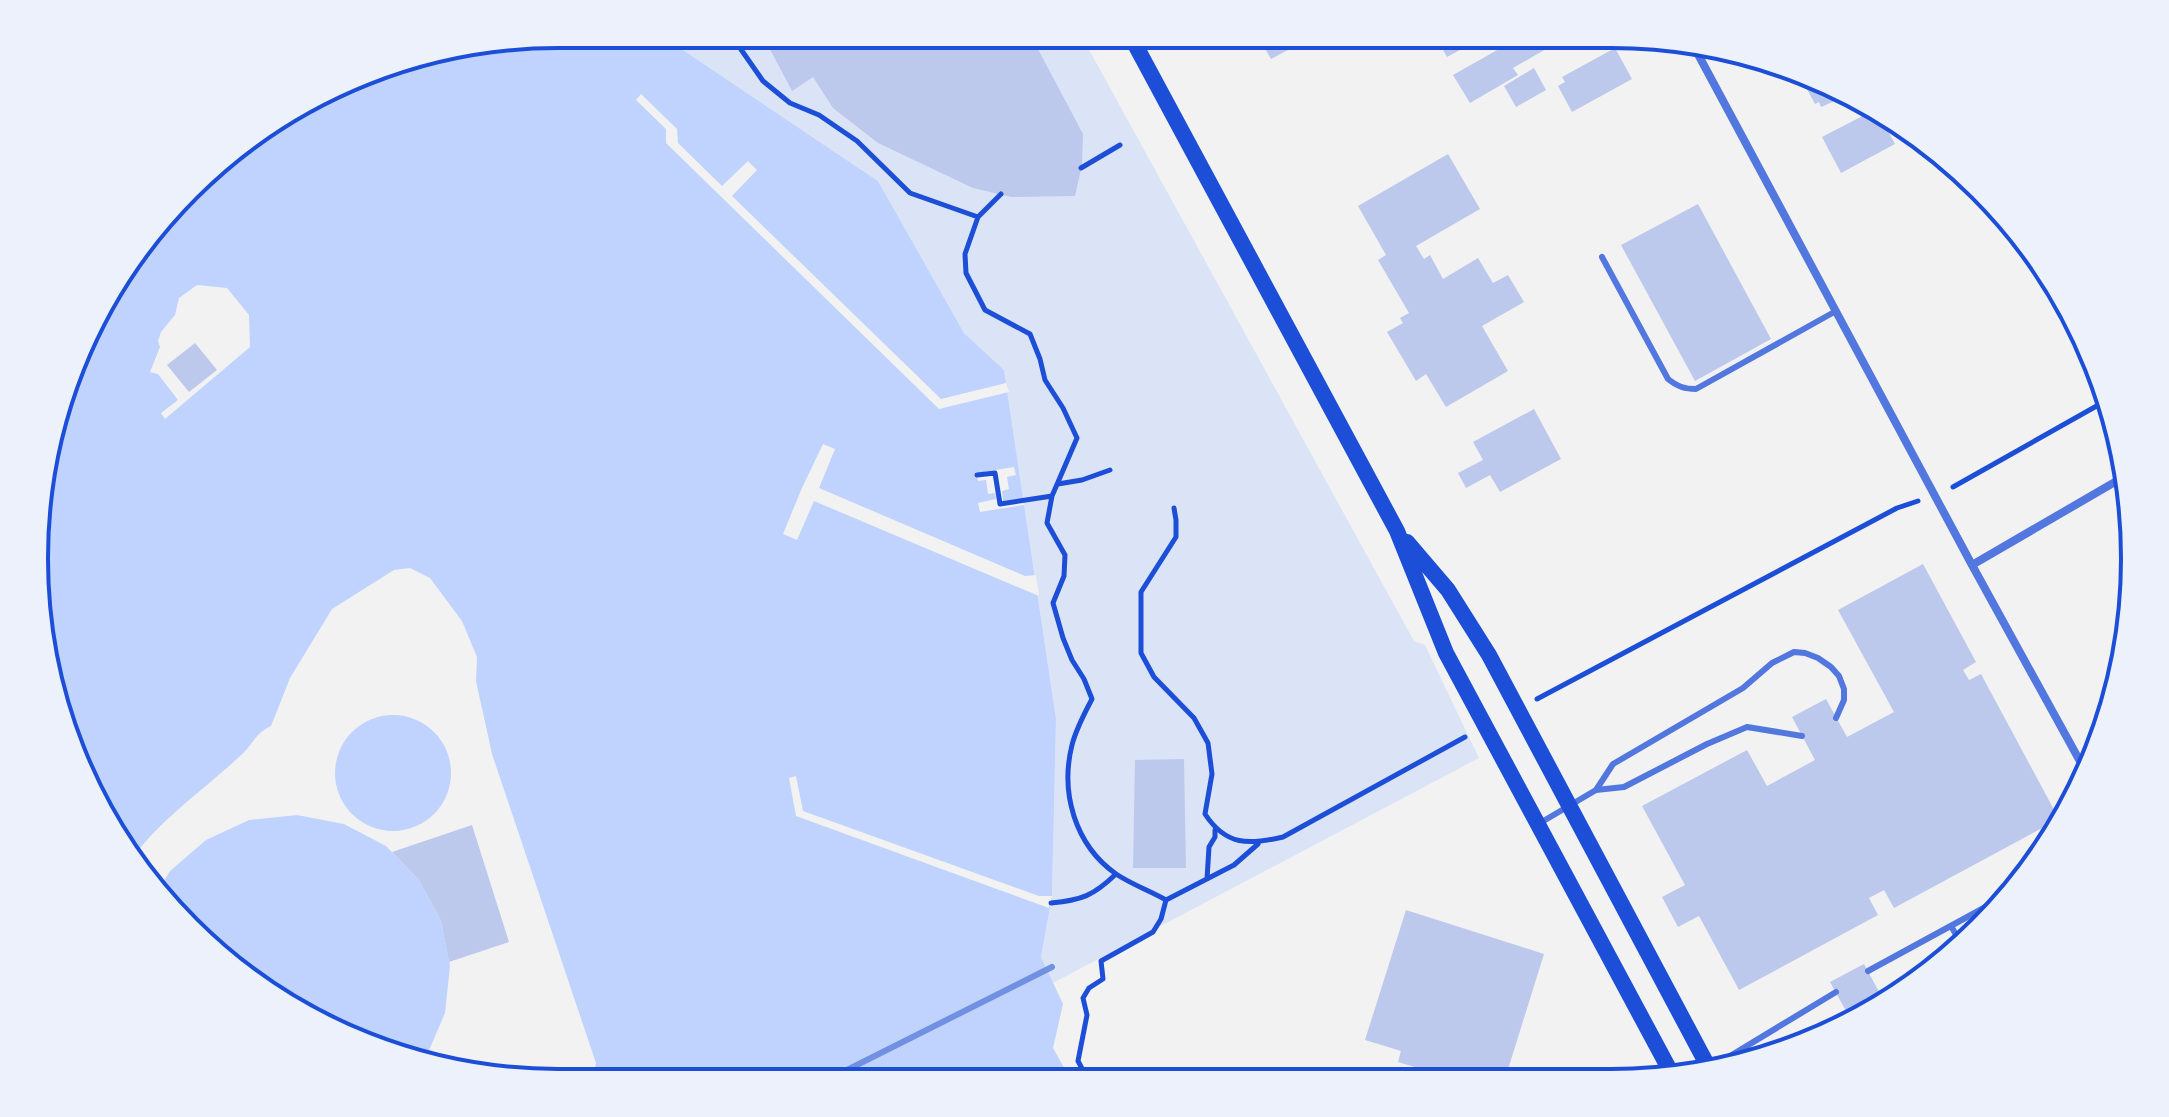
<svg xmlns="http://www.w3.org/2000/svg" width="2169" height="1117" font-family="Raleway,sans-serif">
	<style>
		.green { fill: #dbe4f7 }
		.water { fill: #bfd3fe; fill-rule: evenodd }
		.pier { fill: #f2f2f2 }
		.building { fill: #bdc9ec }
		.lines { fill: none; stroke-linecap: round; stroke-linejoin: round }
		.path { stroke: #1d4ed8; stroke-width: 5 }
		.service { stroke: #5277de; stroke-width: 6 }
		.minor { stroke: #5277de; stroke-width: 8 }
		.secondary { stroke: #1d4ed8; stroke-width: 16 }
		.rail { stroke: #7290e2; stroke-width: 6 }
		.rim { fill: none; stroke: #1d4ed8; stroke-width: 4 }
	</style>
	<rect width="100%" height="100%" fill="#f2f2f2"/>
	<path class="green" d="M659 34 1081 35 1414 641 1425 645 1479 758 1053 983 1041 957 1052 896 1056 719 1004 370 964 333 878 181Z"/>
	<path class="water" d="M559 34H659L878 181 964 333 1004 370 1056 719 1052 896 1041 957 1063 1004 1053 1048 1071 1080 607 1082 595 1069 596 1063 492 754 476 681 477 657 462 621 430 578 410 568 394 570 332 609 290 678 271 726C254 734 253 745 240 756 205 789 163 817 134 856L74 760 35 593 52 423 122 267 239 143 389 62ZM197 285 227 288 249 315 250 347 165 419 161 413 178 400 158 374 150 372 160 347 158 341 161 332 175 315 179 298Z
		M335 773a58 58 0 1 1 116 0a58 58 0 1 1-116 0Z
		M297 815 344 824 386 846 419 880 441 921 450 966 445 1013 427 1055 420 1064 326 1029 164 905 157 892 170 871 206 840 249 820Z"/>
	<path class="pier" d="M641 94 677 129 678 143 722 186 748 161 757 170 732 196 941 399 1006 383 1009 392 939 409 666 143V129L636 100Z
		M823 444 835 449 819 488 1025 576 1036 575 1039 596 814 501 797 540 783 534 802 488Z
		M1014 467 1016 475 1007 477 1009 489 1002 491 1003 501 1023 499 1024 505 980 512 978 503 996 499 995 493 988 494 986 480 978 481 977 473Z
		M796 776 803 811 1039 896H1052L1049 908 796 816 789 778Z"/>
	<path class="building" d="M762 34H1030L1083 134 1082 165 1075 196 1011 197 973 188 878 143 833 108 813 77 792 91Z
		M1257 35H1316L1271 59Z
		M1435 35H1478L1480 39 1447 57Z
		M1494 35H1570L1513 68 1518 75 1470 103 1453 75 1499 49 1492 36Z
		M1615 48 1632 79 1572 112 1558 86 1565 82 1562 77Z
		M1534 68 1546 90 1516 107 1504 86Z
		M1801 73 1843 88 1851 94 1821 107 1819 102 1815 104 1801 78 1803 77Z
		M1876 109 1895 144 1841 173 1822 137Z
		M1448 154 1480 209 1416 246 1424 259 1430 255 1443 279 1478 258 1493 283 1508 275 1524 302 1482 326 1508 371 1446 407 1426 374 1416 381 1387 332 1403 323 1400 318 1409 313 1378 260 1386 255 1358 206Z
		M1698 204 1771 339 1695 381 1621 245Z
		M195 343 217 370 189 392 167 365Z
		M1534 409 1561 459 1500 492 1490 475 1466 488 1458 473 1483 460 1473 442Z
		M1923 564 1976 662 1963 670 1969 680 1981 674 2059 819 1894 908 1884 890 1869 898 1878 915 1739 990 1699 916 1678 927 1662 897 1685 885 1642 806 1747 750 1767 786 1815 760 1792 717 1826 699 1847 737 1894 712 1838 610Z
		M1184 759 1186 868H1133L1135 760Z
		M472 825 509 942 449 962 441 921 419 880 392 852Z
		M1406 910 1544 954 1505 1079H1484L1448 1067 1445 1076 1398 1062 1401 1051 1365 1040Z
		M1864 964 1884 1001 1851 1020 1830 982Z"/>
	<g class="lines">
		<path class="path" d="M733 34 740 48 763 81 790 103 819 115 857 141 910 193 978 217 1001 194
			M1081 168 1120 145
			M978 217 965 254 966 273 985 310 1030 334 1040 359 1045 380 1063 408 1077 438 1052 496 1047 523 1065 555 1064 576 1053 603 1063 638 1072 660 1084 679 1092 699C1084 714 1076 729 1072 745 1060 793 1075 845 1116 874 1131 884 1150 891 1166 900L1161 919 1153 932 1101 961 1103 979 1089 988 1083 998 1087 1015 1078 1061 1088 1080
			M977 475 995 473 1000 504 1052 496
			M1058 484 1082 480 1110 470
			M1953 487 2109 399
			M1174 508 1176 520V537L1141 592V653L1154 677 1194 718 1208 743 1212 774 1205 814C1226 846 1249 845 1283 837L1465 737
			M1537 699 1897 508 1918 501
			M1207 879 1209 847 1215 837V830
			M1166 900 1234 865 1258 844
			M1051 903C1082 900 1093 896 1116 874"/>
		<path class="service" d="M1602 257 1668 379C1678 387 1685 389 1696 389L1836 311
			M1802 736 1747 727 1707 744 1624 787 1596 790 1613 764 1743 688 1772 663 1794 652 1805 653 1818 658 1831 667 1839 676 1844 689V700L1836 718
			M1540 823 1596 790
			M1951 926 1962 945
			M1868 971 2013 892
			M1712 1067 1836 992"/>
		<path class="minor" d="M1692 43 1972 565 2087 774
			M1972 565 2127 475"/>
		<path class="secondary" d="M1130 35 1397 531 1446 653 1674 1078
			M1407 542 1448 590 1489 655 1710 1070"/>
		<path class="rail" d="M825 1081 1052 967"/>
	</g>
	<path d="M0 0H2169V1117H0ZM558 48H1611A510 510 0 0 1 2121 558V559A510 510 0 0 1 1611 1069H558A510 510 0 0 1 48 559V558A510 510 0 0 1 558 48Z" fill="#edf1fc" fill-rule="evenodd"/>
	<path class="rim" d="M558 48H1611A510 510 0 0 1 2121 558V559A510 510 0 0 1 1611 1069H558A510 510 0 0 1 48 559V558A510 510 0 0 1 558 48Z"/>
</svg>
